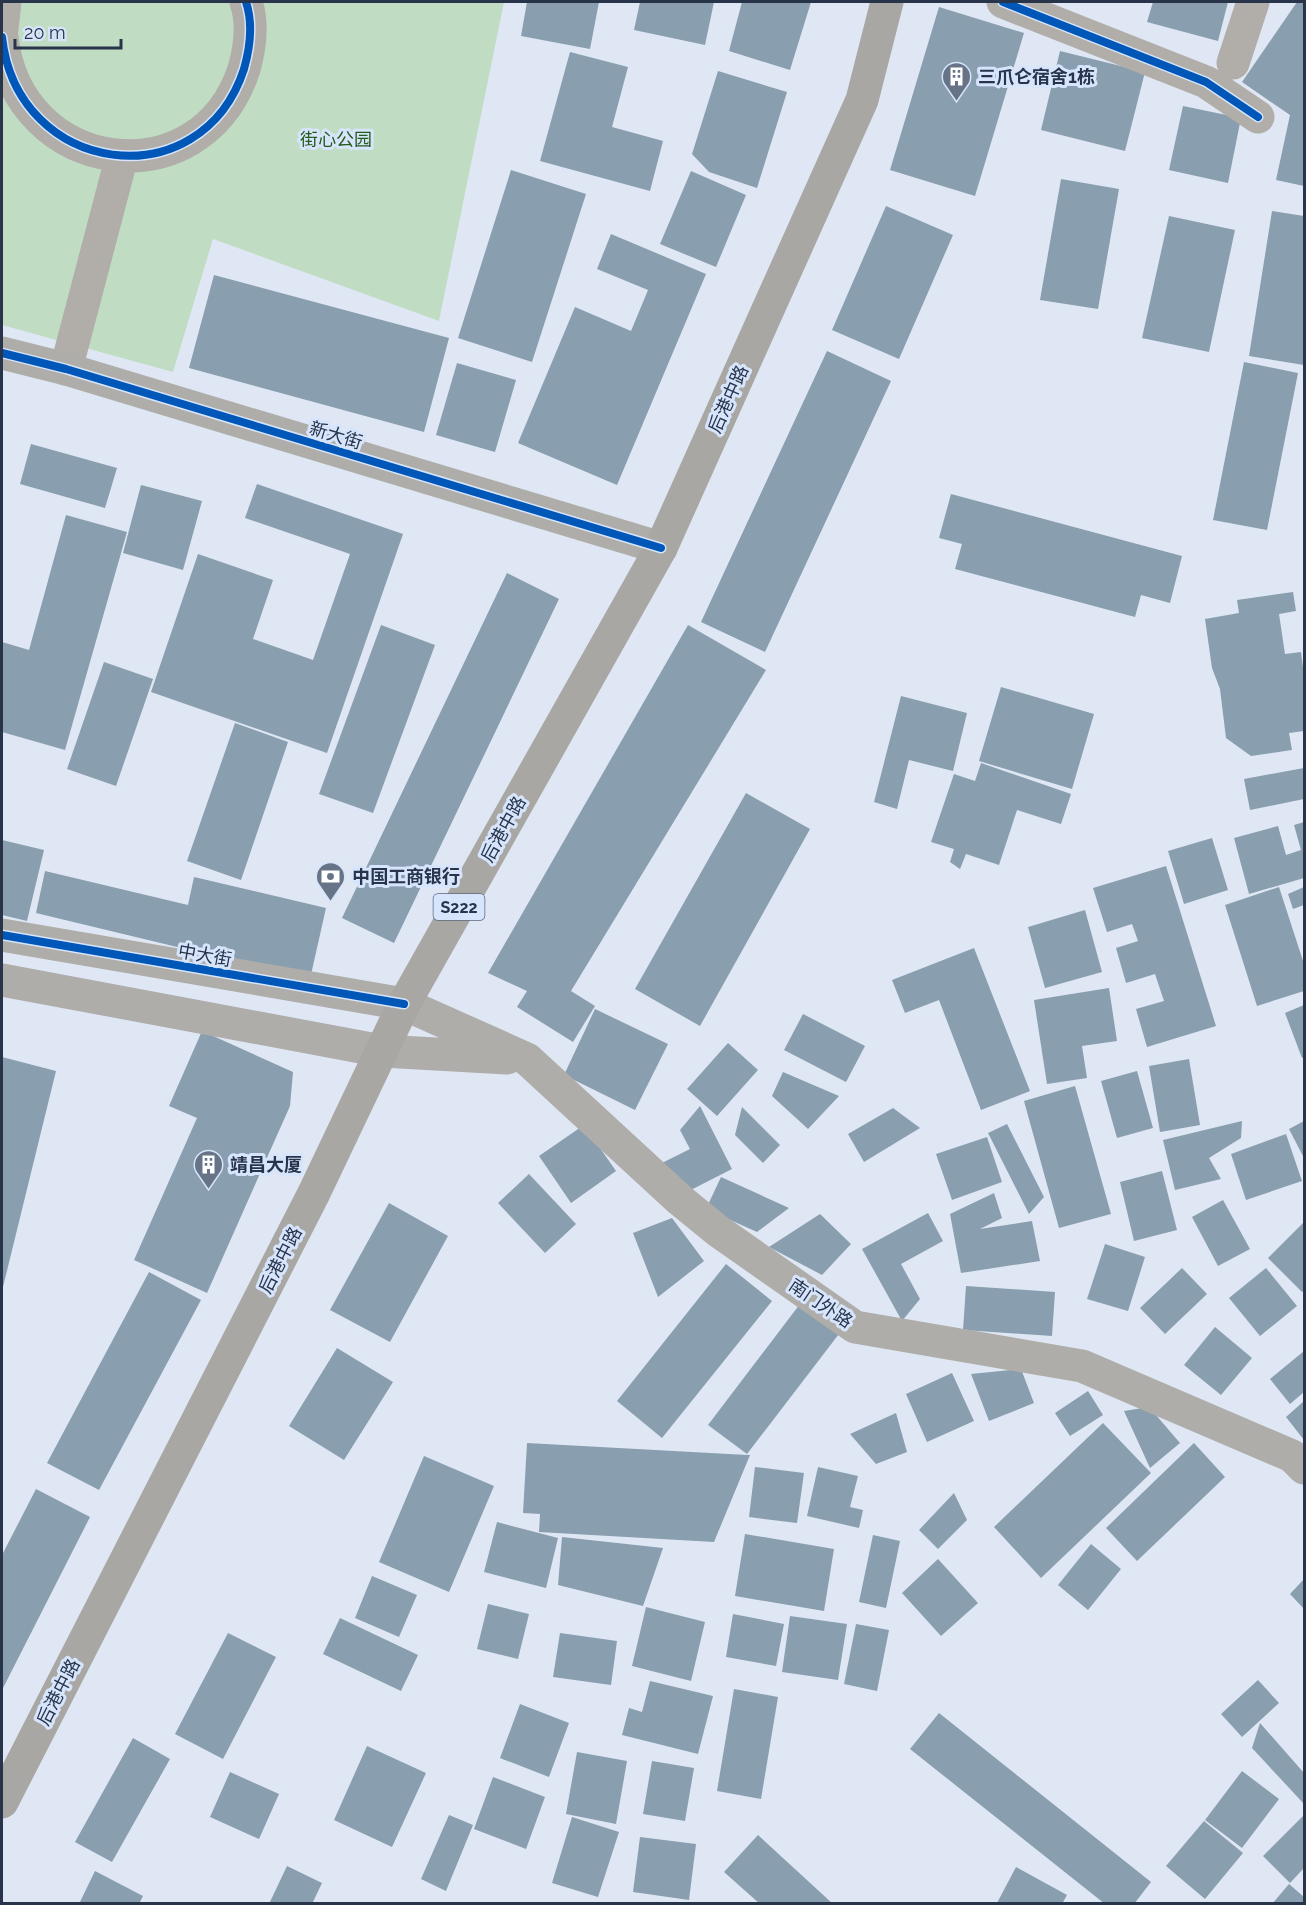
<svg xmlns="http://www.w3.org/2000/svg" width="1306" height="1905" font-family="Raleway,'Noto Sans SC',sans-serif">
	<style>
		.green { fill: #c0ddc4 }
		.building { fill: #899eae }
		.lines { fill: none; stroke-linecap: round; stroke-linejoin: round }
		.street { stroke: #b1ada8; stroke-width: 33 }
		.secondary { stroke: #afada9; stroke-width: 33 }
		.primary { stroke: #a9a7a3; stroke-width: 33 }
		.cycleway-casing { stroke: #d7e5fc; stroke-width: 11 }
		.cycleway { stroke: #0057b8; stroke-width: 8 }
		.labels { text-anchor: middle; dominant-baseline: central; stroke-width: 6; stroke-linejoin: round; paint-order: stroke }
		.shield { fill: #d7e5fc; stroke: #5c697f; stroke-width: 1.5 }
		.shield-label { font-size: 16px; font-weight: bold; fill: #27344a }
		.poi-label { font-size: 18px; font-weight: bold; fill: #27344a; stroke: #d7e5fc; text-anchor: start }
		.park-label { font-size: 18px; fill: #255b18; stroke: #d7e5fc }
		.street-label { font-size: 18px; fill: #27344a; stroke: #d7e5fc }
	</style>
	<rect width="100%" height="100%" fill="#dfe7f4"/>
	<path class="green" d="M2 2H504L439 321 213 239 173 372 2 325Z"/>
	<path class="building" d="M527 2H599L590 49 521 36Z
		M640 2H714L705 45 634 30Z
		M742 2H811L790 70 729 51Z
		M1153 2H1228L1218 41 1147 22Z
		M1297 2H1304V186L1276 180 1290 115 1242 82Z
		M939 7 1024 33 975 196 890 170Z
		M1060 51 1145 72 1125 151 1041 130Z
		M570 52 628 67 612 127 663 141 650 191 540 161Z
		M718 71 787 92 757 188 709 172 692 154Z
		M1183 106 1241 118 1228 183 1169 170Z
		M511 170 586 194 532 362 458 338Z
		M691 171 746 195 716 267 660 244Z
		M1061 179 1119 189 1098 309 1040 300Z
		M886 206 953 235 899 359 832 330Z
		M1272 211 1304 216V365L1249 356Z
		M1169 216 1235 230 1209 352 1142 338Z
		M611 234 706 274 617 485 518 443 575 307 631 331 648 290 597 269Z
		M214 275 449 338 424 432 189 368Z
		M827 351 891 381 765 652 701 622Z
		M1244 362 1298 373 1267 530 1213 520Z
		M457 363 516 380 495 452 436 435Z
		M31 444 117 468 105 508 20 484Z
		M257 484 403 534 327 753 151 692 198 554 273 580 253 639 313 660 350 554 245 518Z
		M141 485 202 501 183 570 123 553Z
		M951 494 1182 556 1170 603 1141 595 1135 617 955 569 962 544 939 538Z
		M66 515 127 532 65 750 2 732V642L29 650Z
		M507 573 559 599 394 943 342 918Z
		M1293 592 1296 611 1279 614 1285 654 1301 652 1304 675V731L1289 733 1292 750 1251 756 1226 738 1220 689 1212 668 1205 619 1239 613 1237 600Z
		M381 625 435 645 373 813 319 794Z
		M688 625 766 670 571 991 595 1006 573 1042 517 1007 527 991 488 973Z
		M104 662 153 679 116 786 67 769Z
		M1001 687 1094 714 1072 789 979 761Z
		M901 696 967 713 953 771 909 760 897 809 874 802Z
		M235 723 288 742 241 880 187 861Z
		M981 763 1071 794 1061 824 1017 810 999 865 966 854 960 869 950 862 954 849 931 842 954 774 975 781Z
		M1304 768V799L1250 810 1244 779Z
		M746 793 810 829 700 1026 635 989Z
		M1304 822V878L1249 894 1234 838 1278 826 1286 855 1301 850 1294 825Z
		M1212 838 1228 890 1184 904 1168 851Z
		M2 840 44 850 27 921 2 915Z
		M1166 866 1216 1026 1147 1047 1136 1009 1164 1001 1155 974 1126 983 1116 948 1138 941 1132 924 1107 932 1093 888Z
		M45 871 188 905 194 877 326 908 310 979 36 913Z
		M1279 887 1304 964V991L1257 1006 1225 905Z
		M1304 887V905L1293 909 1288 894Z
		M1085 910 1102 972 1045 988 1028 927Z
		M974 948 1030 1091 981 1110 939 1000 905 1013 892 980Z
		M1109 988 1117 1041 1082 1046 1087 1078 1047 1084 1034 1000Z
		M1304 1005V1057L1302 1058 1285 1013Z
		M595 1009 668 1044 635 1110 564 1075Z
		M803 1014 865 1046 846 1082 784 1050Z
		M202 1031 293 1072 290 1106 207 1293 134 1260 197 1118 169 1106Z
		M728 1043 758 1070 717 1116 687 1089Z
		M2 1057 56 1071 2 1291Z
		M1189 1059 1200 1125 1160 1132 1149 1066Z
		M1137 1071 1153 1128 1117 1138 1101 1081Z
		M783 1072 839 1096 808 1129 772 1096Z
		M1075 1086 1111 1214 1059 1228 1024 1101Z
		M700 1106 732 1169 679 1196 662 1163 690 1149 680 1130Z
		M742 1107 780 1145 763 1163 735 1135Z
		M893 1108 920 1128 864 1162 848 1134Z
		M1242 1121 1241 1138 1209 1158 1221 1179 1175 1190 1163 1140Z
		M1304 1121V1158L1289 1129Z
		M1007 1124 1044 1197 1029 1214 988 1133Z
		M584 1125 616 1171 571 1203 539 1156Z
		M1286 1134 1302 1181 1246 1200 1231 1154Z
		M987 1137 1002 1182 952 1200 936 1154Z
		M1162 1171 1177 1230 1134 1241 1120 1182Z
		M529 1174 576 1224 545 1253 498 1203Z
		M721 1177 789 1208 757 1232 706 1209Z
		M994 1193 1002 1218 980 1229 1032 1221 1040 1261 961 1273 950 1214Z
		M1223 1200 1250 1249 1218 1266 1192 1217Z
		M389 1203 448 1236 390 1342 330 1310Z
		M928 1213 943 1241 901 1264 920 1299 902 1321 862 1249Z
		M820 1214 851 1244 822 1275 769 1247Z
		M672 1218 704 1261 658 1297 633 1233Z
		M1304 1222V1290L1302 1292 1268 1258Z
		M1105 1244 1145 1257 1128 1311 1087 1299Z
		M726 1264 772 1301 662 1438 617 1401Z
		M1182 1268 1207 1294 1165 1334 1140 1308Z
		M1266 1268 1297 1306 1260 1336 1229 1298Z
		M149 1272 201 1300 99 1490 47 1463Z
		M966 1286 1055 1292 1052 1336 963 1330Z
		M803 1300 842 1330 747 1454 708 1425Z
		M1215 1327 1252 1358 1221 1395 1184 1365Z
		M337 1348 393 1382 344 1460 289 1426Z
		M1304 1351V1392L1290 1404 1270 1379Z
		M1021 1369 1034 1403 989 1421 971 1374Z
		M952 1373 974 1421 927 1442 906 1394Z
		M1088 1391 1103 1415 1070 1436 1055 1413Z
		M1304 1401V1440L1286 1417Z
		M1149 1407 1180 1443 1150 1468 1124 1411Z
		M896 1413 907 1452 876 1464 850 1434Z
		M1103 1423 1151 1473 1041 1578 994 1527Z
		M527 1443 747 1455H750L714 1542 539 1532 540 1514 523 1513Z
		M1194 1443 1225 1477 1137 1561 1106 1528Z
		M424 1456 494 1486 449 1592 379 1562Z
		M755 1467 804 1473 797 1523 749 1517Z
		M818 1467 858 1476 850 1507 863 1510 859 1528 807 1516Z
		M36 1489 90 1517 2 1690V1555Z
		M954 1493 967 1520 938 1549 919 1530Z
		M497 1522 558 1538 546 1588 484 1572Z
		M745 1534 834 1549 824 1611 735 1596Z
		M873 1535 900 1541 886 1608 859 1602Z
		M562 1537 663 1548 643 1606 558 1585Z
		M1091 1544 1121 1569 1088 1610 1058 1585Z
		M938 1559 978 1603 941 1636 902 1593Z
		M372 1576 417 1595 399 1637 355 1618Z
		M1304 1579V1609L1290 1594Z
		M488 1604 529 1614 518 1659 477 1649Z
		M646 1607 705 1622 691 1681 632 1666Z
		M733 1614 784 1624 776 1666 726 1657Z
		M790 1616 847 1624 838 1680 782 1672Z
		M340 1618 418 1655 401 1691 323 1654Z
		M856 1624 889 1630 877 1691 844 1684Z
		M228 1633 276 1657 223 1759 175 1734Z
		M560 1633 617 1641 611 1685 553 1677Z
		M1258 1680 1279 1703 1242 1737 1221 1714Z
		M650 1681 713 1696 698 1754 622 1735 629 1708 642 1712Z
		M734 1689 778 1697 761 1799 717 1791Z
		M520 1704 569 1723 549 1777 500 1758Z
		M939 1713 1151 1882 1134 1904H1105L910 1749Z
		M1260 1723 1304 1773V1804L1252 1748Z
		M133 1738 170 1759 112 1862 75 1842Z
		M367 1746 426 1773 392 1847 334 1820Z
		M577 1752 627 1761 616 1824 566 1814Z
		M652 1761 694 1768 685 1821 643 1814Z
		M1242 1771 1279 1799 1242 1848 1205 1820Z
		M230 1772 279 1794 259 1839 210 1817Z
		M493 1777 545 1797 526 1849 474 1829Z
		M449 1815 473 1825 446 1891 421 1879Z
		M1304 1815V1868L1290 1883 1263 1856Z
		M572 1817 619 1832 598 1897 552 1883Z
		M1204 1821 1243 1853 1205 1899 1166 1866Z
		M758 1835 833 1904H760L724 1872Z
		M640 1837 696 1844 689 1900 633 1892Z
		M287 1866 322 1883 312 1904H269Z
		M1016 1867 1067 1895 1062 1904 997 1903Z
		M95 1871 143 1896 139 1904H79Z
		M1289 1884 1304 1897V1904H1272Z"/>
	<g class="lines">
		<path class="street" d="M1003 2 1206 82 1258 117
			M2 29 5 2
			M2 37C17 176 201 201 244 69 250 48 253 23 246 2
			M1233 63 1253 2
			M66 369 122 156"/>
		<path class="secondary" d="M2 353 66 369 661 548
			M2 935 404 1004 527 1059 680 1200 718 1231 855 1327 1082 1366 1292 1456 1304 1468
			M2 980 382 1051 507 1058"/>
		<path class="primary" d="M2 1802 314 1193 404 1004 661 548 862 100 887 2"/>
		<defs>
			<path id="cycleway" d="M1003 2 1206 82 1258 117
				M2 37C17 176 201 201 244 69 250 48 253 23 246 2
				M2 353 66 369 661 548
				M2 935 404 1004"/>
		</defs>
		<use href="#cycleway" class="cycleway-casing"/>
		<use href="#cycleway" class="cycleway"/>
	</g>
	<defs>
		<symbol id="building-pin" viewBox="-11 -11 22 30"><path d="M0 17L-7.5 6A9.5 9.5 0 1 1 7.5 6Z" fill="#677386" stroke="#d7e5fc"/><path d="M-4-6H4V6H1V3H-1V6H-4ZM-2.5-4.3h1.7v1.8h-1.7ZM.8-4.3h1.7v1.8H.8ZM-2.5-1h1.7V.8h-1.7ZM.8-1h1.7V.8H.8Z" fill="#fff"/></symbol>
		<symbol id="bank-pin" viewBox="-11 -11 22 30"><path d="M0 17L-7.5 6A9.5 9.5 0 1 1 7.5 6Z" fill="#677386" stroke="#d7e5fc"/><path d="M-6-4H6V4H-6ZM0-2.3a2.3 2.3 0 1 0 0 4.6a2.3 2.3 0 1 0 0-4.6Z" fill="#fff"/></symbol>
	</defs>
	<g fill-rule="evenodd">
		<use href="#building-pin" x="940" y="60" width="33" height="45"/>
		<use href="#bank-pin" x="314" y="860" width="33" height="45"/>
		<use href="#building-pin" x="192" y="1148" width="33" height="45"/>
	</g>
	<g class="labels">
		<rect class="shield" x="433.5" y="894" width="51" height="26" rx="4.5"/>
		<g class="shield-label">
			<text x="459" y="907">S222</text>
		</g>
		<g class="poi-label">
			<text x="978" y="76">三爪仑宿舍1栋</text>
			<text x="352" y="876">中国工商银行</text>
			<text x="230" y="1164">靖昌大厦</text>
		</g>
		<g class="park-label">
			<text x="336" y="139">街心公园</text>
		</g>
		<g class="street-label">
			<text transform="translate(728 399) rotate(-66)">后港中路</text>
			<text transform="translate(336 435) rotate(17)">新大街</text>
			<text transform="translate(503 829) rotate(-61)">后港中路</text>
			<text transform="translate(205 955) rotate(10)">中大街</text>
			<text transform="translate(280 1260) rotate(-63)">后港中路</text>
			<text transform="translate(821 1303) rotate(34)">南门外路</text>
			<text transform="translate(58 1692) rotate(-63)">后港中路</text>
		</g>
	</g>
	<rect width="1306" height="1905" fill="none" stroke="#27344a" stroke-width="6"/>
	<path d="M15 39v9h106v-9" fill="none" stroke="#27344a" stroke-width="3"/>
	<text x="24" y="39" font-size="18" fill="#27344a" stroke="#d7e5fc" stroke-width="4.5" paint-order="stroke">20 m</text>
</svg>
